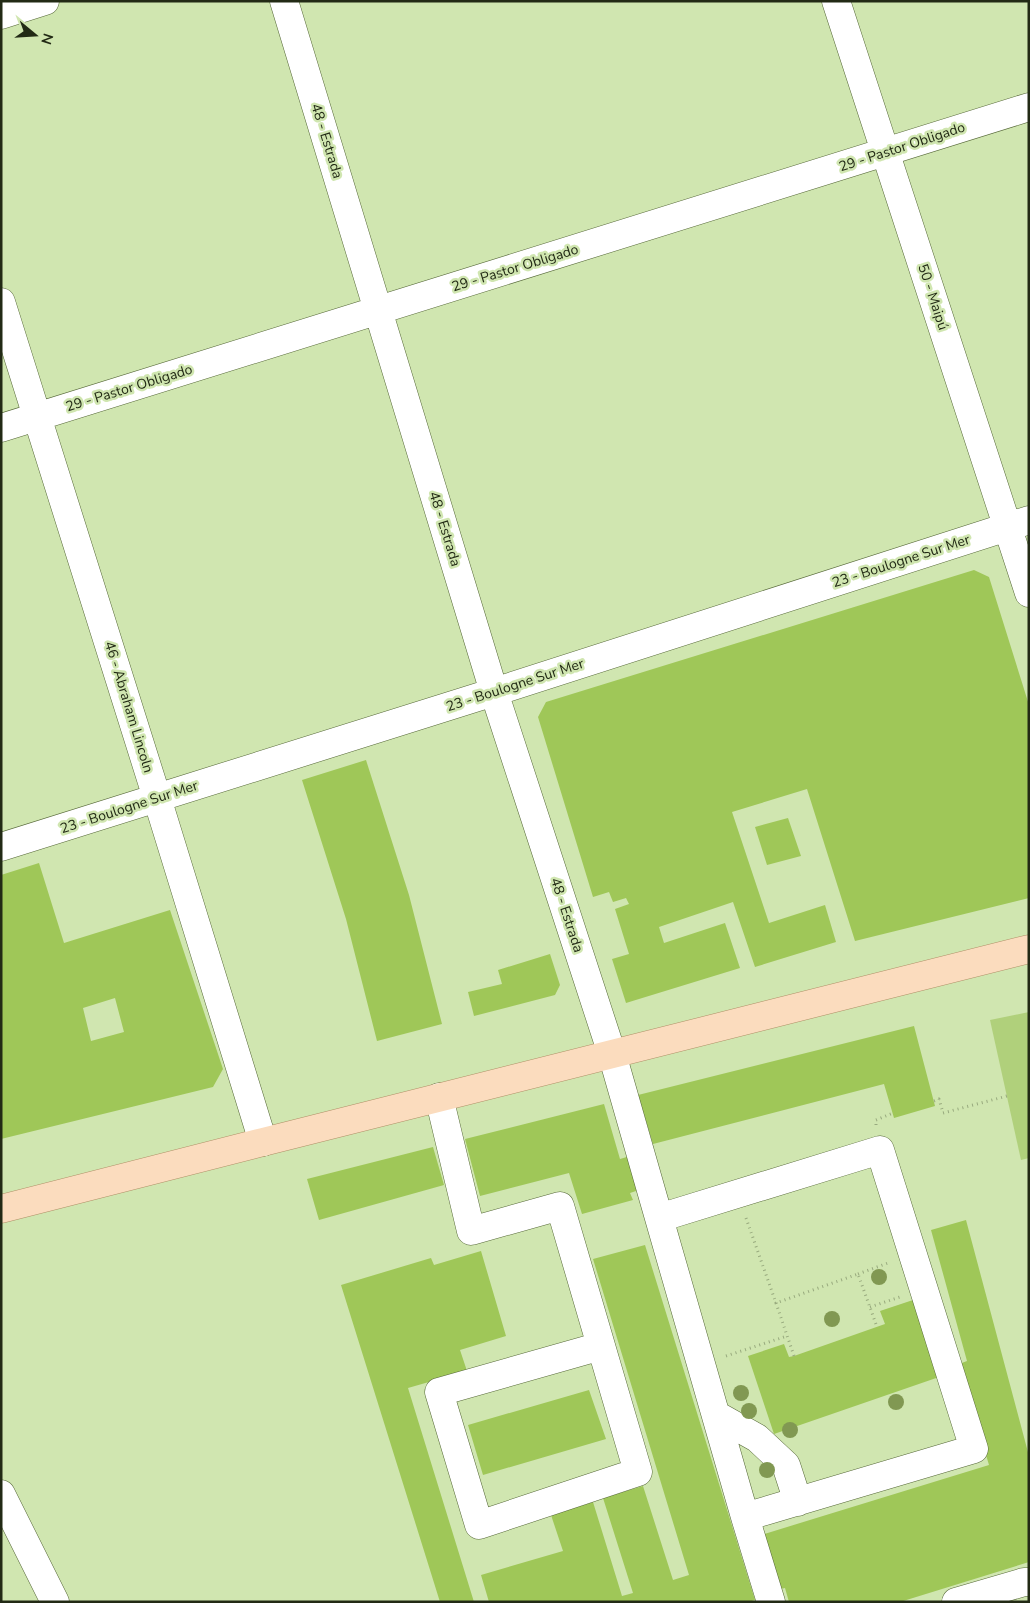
<svg xmlns="http://www.w3.org/2000/svg" width="1030" height="1603" font-family="'Nunito Sans',sans-serif">
	<style>
		.green { fill: #b0d07b }
		.building { fill: #9fc758; fill-rule: evenodd }
		.lines { fill: none; stroke-linecap: round; stroke-linejoin: round }
		.minor-casing { stroke: #566838; stroke-width: 29 }
		.major-casing { stroke: #ae8f66; stroke-width: 29 }
		.path { stroke: #98aa7e; stroke-width: 3; stroke-dasharray: 1 4; stroke-linecap: butt }
		.minor { stroke: #fff; stroke-width: 28 }
		.major { stroke: #fbdcbe; stroke-width: 28 }
		.tree { fill: #819852 }
		.labels { text-anchor: middle; dominant-baseline: central; stroke-width: 5; stroke-linejoin: round; paint-order: stroke }
		.street-label { font-size: 14px; fill: #222a15; stroke: #d0e6b0 }
	</style>
	<rect width="100%" height="100%" fill="#d0e6b0"/>
	<path class="green" d="M1029 1012V1158L1021 1160 990 1020Z"/>
	<path class="building" d="M974 570 989 577 1029 705V898L855 941 807 789 732 812 769 923 825 905 836 942 755 967 733 902 659 927 664 943 725 923 740 968 626 1003 612 959 629 954 615 909 629 904 626 898 613 902 609 892 593 897 538 717 546 702Z
		M366 760 409 895 442 1024 377 1041 346 919 302 780Z
		M788 818 801 856 767 865 755 827Z
		M39 863 64 943 170 910 223 1069 213 1087 1 1139V875ZM115 998 124 1032 91 1041 83 1008Z
		M550 954 560 985 555 995 474 1016 468 992 502 984 498 970Z
		M914 1026 935 1106 894 1118 884 1084 653 1144 638 1095Z
		M604 1104 620 1159 637 1154 648 1187 630 1193 633 1200 582 1214 569 1173 480 1196 465 1139Z
		M433 1147 444 1185 319 1220 307 1179Z
		M966 1220 1029 1456V1562L900 1602H789L785 1588 776 1590 761 1535 989 1465 959 1364 967 1361 931 1230Z
		M645 1245 755 1600 748 1602H489L481 1575 563 1551 551 1515 593 1502 622 1596 633 1593 603 1498 643 1486 673 1580 689 1575 593 1259Z
		M481 1251 506 1336 460 1350 467 1371 408 1388 474 1602H440L341 1285 431 1258 434 1265Z
		M916 1299 942 1376 774 1434 748 1356 784 1344 789 1357 794 1356 885 1324 880 1311Z
		M589 1390 606 1439 483 1475 468 1425Z"/>
	<g class="lines">
		<defs>
			<path id="minor" d="M284 1 494 692 612 1054 659 1218 880 1150 974 1449 745 1517 659 1218
				M836 1 1029 593
				M1 15 45 1
				M1 302 157 798 263 1142
				M1 428 1029 107
				M1 847 494 692 1029 520
				M439 1097 471 1231 560 1206 638 1472 479 1525 439 1392 601 1346
				M716 1415 757 1438 786 1465 798 1502
				M1 1494 55 1602
				M745 1517 771 1602
				M956 1602 1024 1582H1029"/>
			<path id="major" d="M1 1209 263 1142 1029 949"/>
		</defs>
		<use href="#minor" class="minor-casing"/>
		<use href="#major" class="major-casing"/>
		<path class="path" d="M934 1101 939 1099 943 1113 1007 1096
			M876 1125V1120L893 1113
			M746 1218 776 1303
			M858 1274 888 1263
			M870 1307 900 1297
			M726 1356 787 1336
			M794 1356 776 1303 858 1274 877 1327"/>
		<use href="#minor" class="minor"/>
		<use href="#major" class="major"/>
	</g>
	<g class="tree">
		<circle cx="879" cy="1277" r="8"/>
		<circle cx="832" cy="1319" r="8"/>
		<circle cx="741" cy="1393" r="8"/>
		<circle cx="896" cy="1402" r="8"/>
		<circle cx="749" cy="1411" r="8"/>
		<circle cx="790" cy="1430" r="8"/>
		<circle cx="767" cy="1470" r="8"/>
	</g>
	<g class="labels">
		<g class="street-label">
			<text transform="translate(327 141) rotate(73)">48 - Estrada</text>
			<text transform="translate(902 147) rotate(-18)">29 - Pastor Obligado</text>
			<text transform="translate(515 268) rotate(-17)">29 - Pastor Obligado</text>
			<text transform="translate(933 297) rotate(72)">50 - Maipú</text>
			<text transform="translate(129 388) rotate(-17)">29 - Pastor Obligado</text>
			<text transform="translate(445 529) rotate(73)">48 - Estrada</text>
			<text transform="translate(901 561) rotate(-18)">23 - Boulogne Sur Mer</text>
			<text transform="translate(515 685) rotate(-18)">23 - Boulogne Sur Mer</text>
			<text transform="translate(129 707) rotate(73)">46 - Abraham Lincoln</text>
			<text transform="translate(129 807) rotate(-18)">23 - Boulogne Sur Mer</text>
			<text transform="translate(567 915) rotate(72)">48 - Estrada</text>
		</g>
	</g>
	<rect width="1030" height="1603" fill="none" stroke="#222a15" stroke-width="5"/>
	<g transform="translate(35 35) rotate(108)" stroke="#d0e6b0" stroke-width="4" paint-order="stroke">
	<path d="M0-4L9 19L0 12L-9 19Z" fill="#222a15"/>
	<text y="-8" font-size="14" font-weight="bold" text-anchor="middle" fill="#222a15">N</text>
	</g>
</svg>
